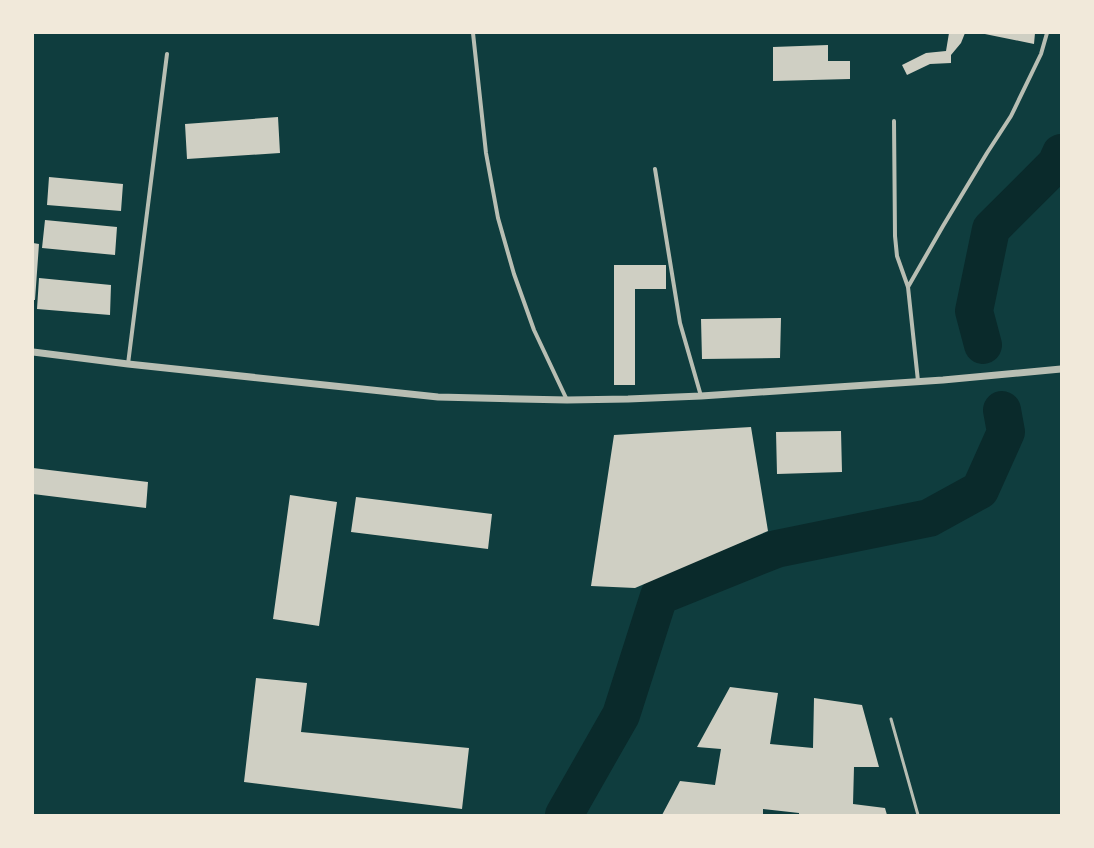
<svg xmlns="http://www.w3.org/2000/svg" width="1094" height="848" font-family="'Titillium Web',sans-serif">
	<style>
		.lines { fill: none; stroke-linecap: round; stroke-linejoin: round }
		.river { stroke: #0a2a2b; stroke-width: 38 }
		.building { fill: #cfcfc3 }
		.service { stroke: #b8beb3; stroke-width: 3 }
		.minor { stroke: #b8beb3; stroke-width: 4 }
		.tertiary { stroke: #b8beb3; stroke-width: 7 }
	</style>
	<rect width="100%" height="100%" fill="#0f3d3e"/>
	<g class="lines">
		<path class="river" d="M983 345 974 311 991 229 1056 164 1061 153
			M564 815 621 715 659 596 776 549 929 518 980 490 1006 432 1002 410"/>
	</g>
	<path class="building" d="M949 33H965L961 43 951 55V63L930 64 907 75 902 65 926 53 946 51Z
		M980 33H1035L1034 44Z
		M828 45V61H850V79L773 81V47Z
		M278 117 280 153 187 159 185 124Z
		M49 177 123 184 121 211 47 205Z
		M45 220 117 227 115 255 42 248Z
		M33 243 39 244 35 300H33Z
		M614 265H666V289H635V385H614Z
		M39 278 111 285 110 315 37 309Z
		M781 318 780 358 702 359 701 319Z
		M751 427 768 531 635 588 591 586 614 435Z
		M841 431 842 472 777 474 776 432Z
		M33 468 148 482 146 508 33 494Z
		M290 495 337 502 319 626 273 619Z
		M356 497 492 514 488 549 351 532Z
		M256 678 307 683 301 732 469 748 462 809 244 782Z
		M730 687 778 693 770 744 813 748 814 698 862 705 879 767H854L853 804 885 808 887 815H799V813L763 809V815H662L680 781 715 785 721 749 697 747Z"/>
	<g class="lines">
		<path class="service" d="M891 719 918 815"/>
		<path class="minor" d="M473 33 486 153 498 218 514 274 534 330 567 400
			M894 121 895 236 897 256 908 287 918 381
			M655 169 680 323 701 396
			M908 287 943 226 987 153 1011 116 1041 54 1047 33
			M128 364 167 54"/>
		<path class="tertiary" d="M33 352 128 364 438 397 567 400 628 399 701 396 943 380 1061 369"/>
	</g>
	<rect width="1094" height="848" fill="none" stroke="#f1e9da" stroke-width="68"/>
</svg>
